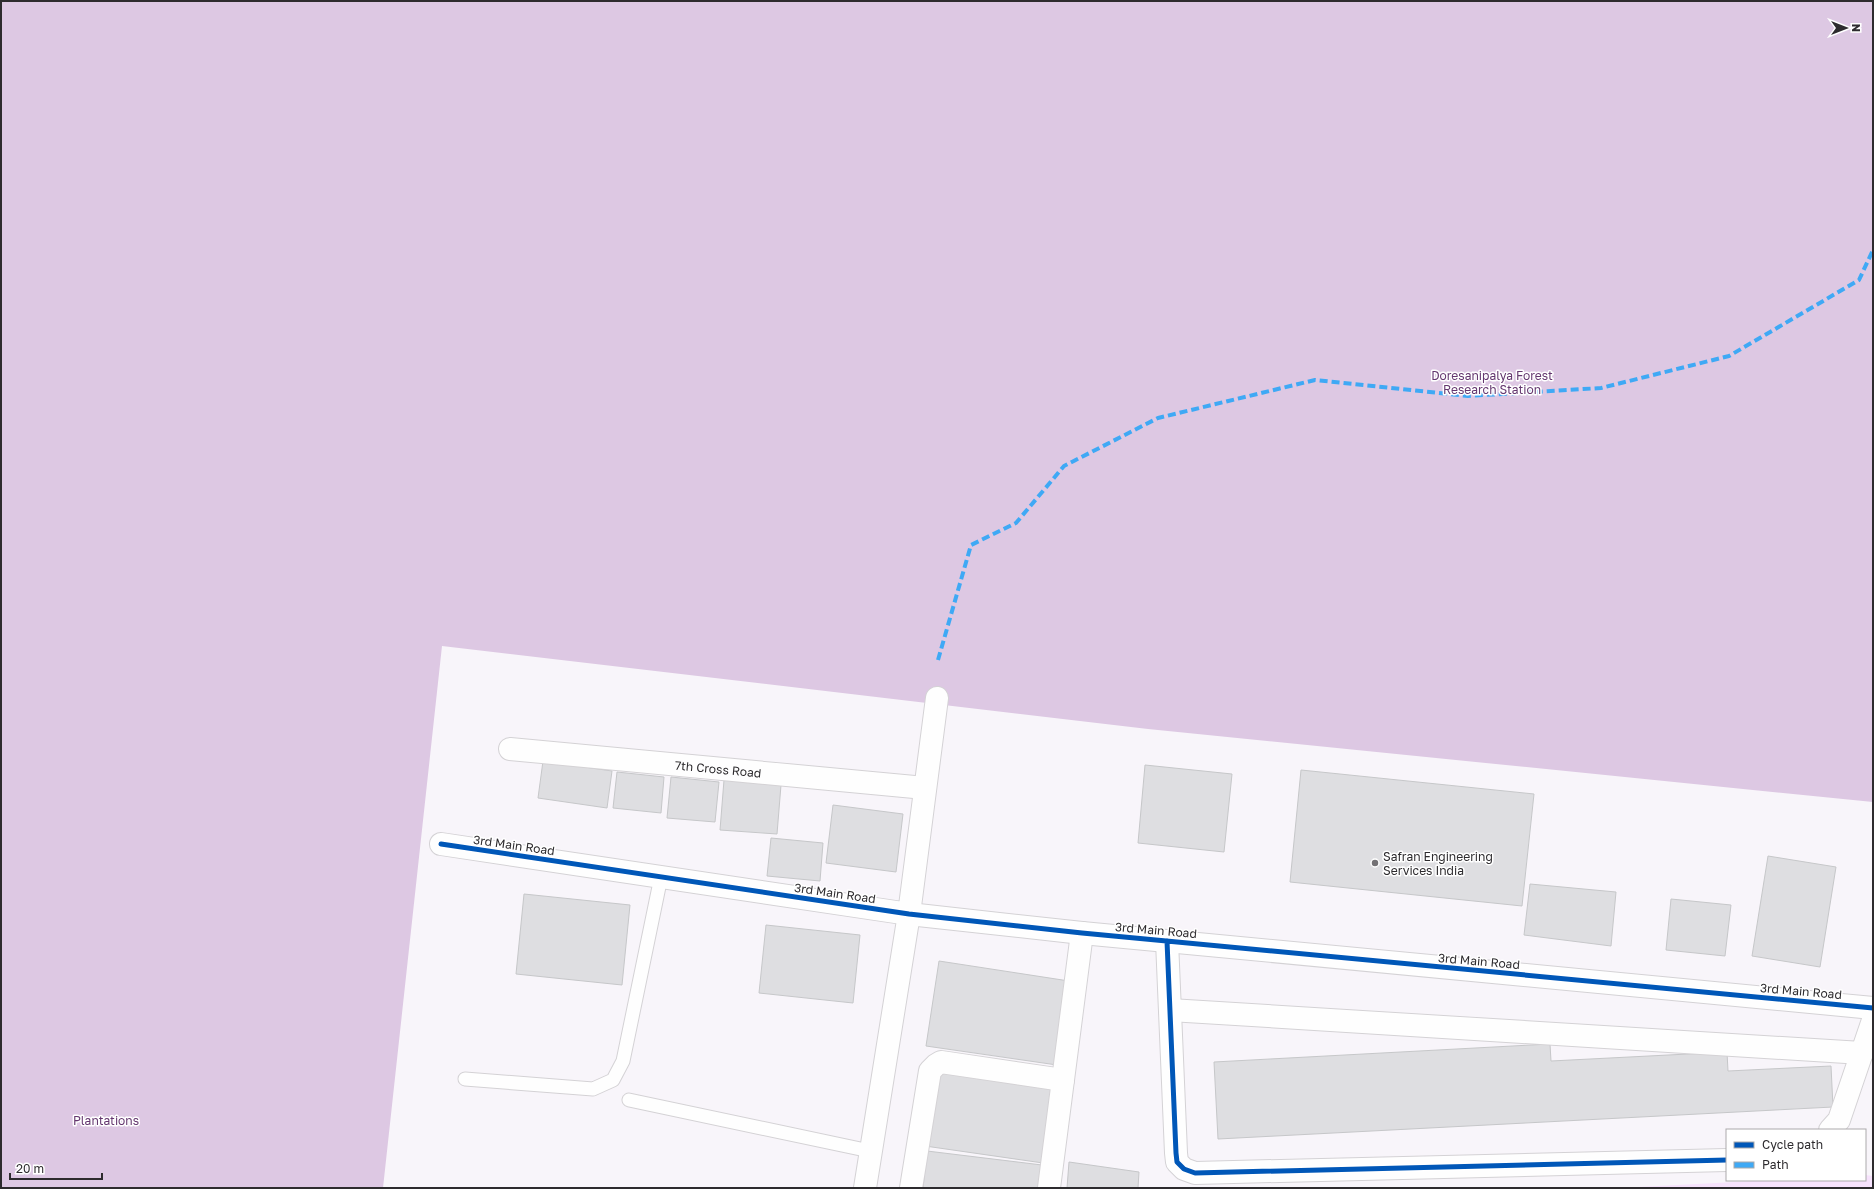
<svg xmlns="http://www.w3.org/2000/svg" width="1874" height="1189" font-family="'Golos Text',sans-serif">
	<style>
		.green { fill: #f6e2fc }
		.forest { fill: #ddc8e3 }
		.building { fill: #dedee1; stroke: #c6c7c9 }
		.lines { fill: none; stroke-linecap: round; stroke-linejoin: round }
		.service-casing { stroke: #d4d2d5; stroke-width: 15 }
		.minor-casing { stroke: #d4d2d5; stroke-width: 24 }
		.tertiary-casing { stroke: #d4d2d5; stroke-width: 24 }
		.service { stroke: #fefefe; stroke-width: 13 }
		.minor { stroke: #fefefe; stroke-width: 22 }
		.tertiary { stroke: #fefefe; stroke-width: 22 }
		.quiet { stroke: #3fa9f5; stroke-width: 4; stroke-dasharray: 8 4; stroke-linecap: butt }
		.cycleway-casing { stroke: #fff; stroke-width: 8 }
		.cycleway { stroke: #0057b8; stroke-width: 5 }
		.poi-dot { fill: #747275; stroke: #fff; stroke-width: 1.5 }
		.labels { text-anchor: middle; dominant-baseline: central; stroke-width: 3; stroke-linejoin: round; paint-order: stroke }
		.park-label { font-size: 12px; fill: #64376f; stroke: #fff }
		.street-label { font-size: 12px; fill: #2d2b2e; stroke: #fff }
		.poi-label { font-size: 12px; fill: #2d2b2e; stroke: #fff; text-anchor: start }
	</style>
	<rect width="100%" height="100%" fill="#f8f5fa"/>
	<path class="green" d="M1865 1175 1873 1176V1188H1618L1775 1180H1865Z"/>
	<path class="forest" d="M1 1H1873V802L1148 729 442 646 383 1188H1Z"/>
	<path class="building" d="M543 761 612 771 607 808 538 798Z
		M1145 765 1232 774 1224 852 1138 843Z
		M1301 770 1534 794 1522 906 1290 882Z
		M617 772 664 777 661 813 613 808Z
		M671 777 719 782 715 822 667 818Z
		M724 780 781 785 777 834 720 830Z
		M833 805 903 814 896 872 826 863Z
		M771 838 823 843 820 881 767 876Z
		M1768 856 1836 867 1820 967 1752 956Z
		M1530 884 1616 892 1611 946 1524 935Z
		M524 894 630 905 622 985 516 974Z
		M1671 899 1731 905 1725 956 1666 950Z
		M766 925 860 935 853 1003 759 993Z
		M939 961 1069 981 1057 1065 926 1046Z
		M1550 1044 1551 1061 1727 1052 1728 1071 1831 1066 1833 1107 1218 1139 1214 1062Z
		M936 1070 1054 1087 1043 1163 925 1146Z
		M927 1151 1042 1165 1039 1188H923Z
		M1069 1162 1139 1172 1138 1188H1067Z"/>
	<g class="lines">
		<defs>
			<path id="service" d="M465 1079 593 1089 613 1080 623 1061 661 877
				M629 1100 870 1151"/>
			<g id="minor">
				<path id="s1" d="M510 749 925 788"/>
				<path d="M441 844 909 914 937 698"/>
				<path d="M1167 941 1176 1153 1177 1162 1184 1169 1195 1173 1727 1160"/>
				<path d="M1170 1010 1862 1053"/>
				<path d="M1830 1130 1839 1120 1873 1020"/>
				<path d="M911 1188 930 1071 936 1065 941 1062 1063 1080"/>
				<path d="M1049 1188 1082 933"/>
			</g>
			<path id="tertiary" d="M865 1188 909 914 1082 933 1873 1008"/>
		</defs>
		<use href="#service" class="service-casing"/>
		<use href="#minor" class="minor-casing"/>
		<use href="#tertiary" class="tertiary-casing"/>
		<use href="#service" class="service"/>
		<use href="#minor" class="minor"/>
		<use href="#tertiary" class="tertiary"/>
		<path class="quiet" d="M938 660 971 545 1016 523 1064 466 1158 418 1315 380 1468 396 1601 388 1729 356 1859 280 1873 250"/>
		<defs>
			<path id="cycleway" d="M441 844 909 914 1082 933 1873 1008
				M1167 941 1176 1153 1177 1162 1184 1169 1195 1173 1727 1160"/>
		</defs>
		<use href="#cycleway" class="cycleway-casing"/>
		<use href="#cycleway" class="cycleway"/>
	</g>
	<circle class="poi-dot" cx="1375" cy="863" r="4"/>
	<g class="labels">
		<g class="park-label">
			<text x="1492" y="375">Doresanipalya Forest<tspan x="1492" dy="14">Research Station</tspan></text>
			<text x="106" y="1120">Plantations</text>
		</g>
		<g class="street-label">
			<text stroke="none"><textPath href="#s1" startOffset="209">7th Cross Road</textPath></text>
			<text transform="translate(514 845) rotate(8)">3rd Main Road</text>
			<text transform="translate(835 893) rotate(8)">3rd Main Road</text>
			<text transform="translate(1156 930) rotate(5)">3rd Main Road</text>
			<text transform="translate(1479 961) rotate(5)">3rd Main Road</text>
			<text transform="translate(1801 991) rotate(5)">3rd Main Road</text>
		</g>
		<g class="poi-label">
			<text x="1383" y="856">Safran Engineering<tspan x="1383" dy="14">Services India</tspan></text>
		</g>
	</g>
	<rect width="1874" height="1189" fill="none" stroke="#2d2b2e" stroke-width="4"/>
	<rect x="1726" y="1129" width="140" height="52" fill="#ffffff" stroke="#abaaab"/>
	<rect x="1734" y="1142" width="20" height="6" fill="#0057b8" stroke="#abaaab"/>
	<text x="1762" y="1149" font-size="12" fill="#2d2b2e">Cycle path</text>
	<rect x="1734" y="1162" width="20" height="6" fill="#3fa9f5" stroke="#abaaab"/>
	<text x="1762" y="1169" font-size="12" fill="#2d2b2e">Path</text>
	<g transform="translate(1846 28) rotate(90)" stroke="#ffffff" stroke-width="3" paint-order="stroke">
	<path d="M0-3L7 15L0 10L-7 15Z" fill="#2d2b2e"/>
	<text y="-6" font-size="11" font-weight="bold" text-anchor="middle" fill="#2d2b2e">N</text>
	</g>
	<path d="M10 1173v6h92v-6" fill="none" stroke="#2d2b2e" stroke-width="2"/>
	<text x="16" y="1173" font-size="12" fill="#2d2b2e" stroke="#ffffff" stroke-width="3" paint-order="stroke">20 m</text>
</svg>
